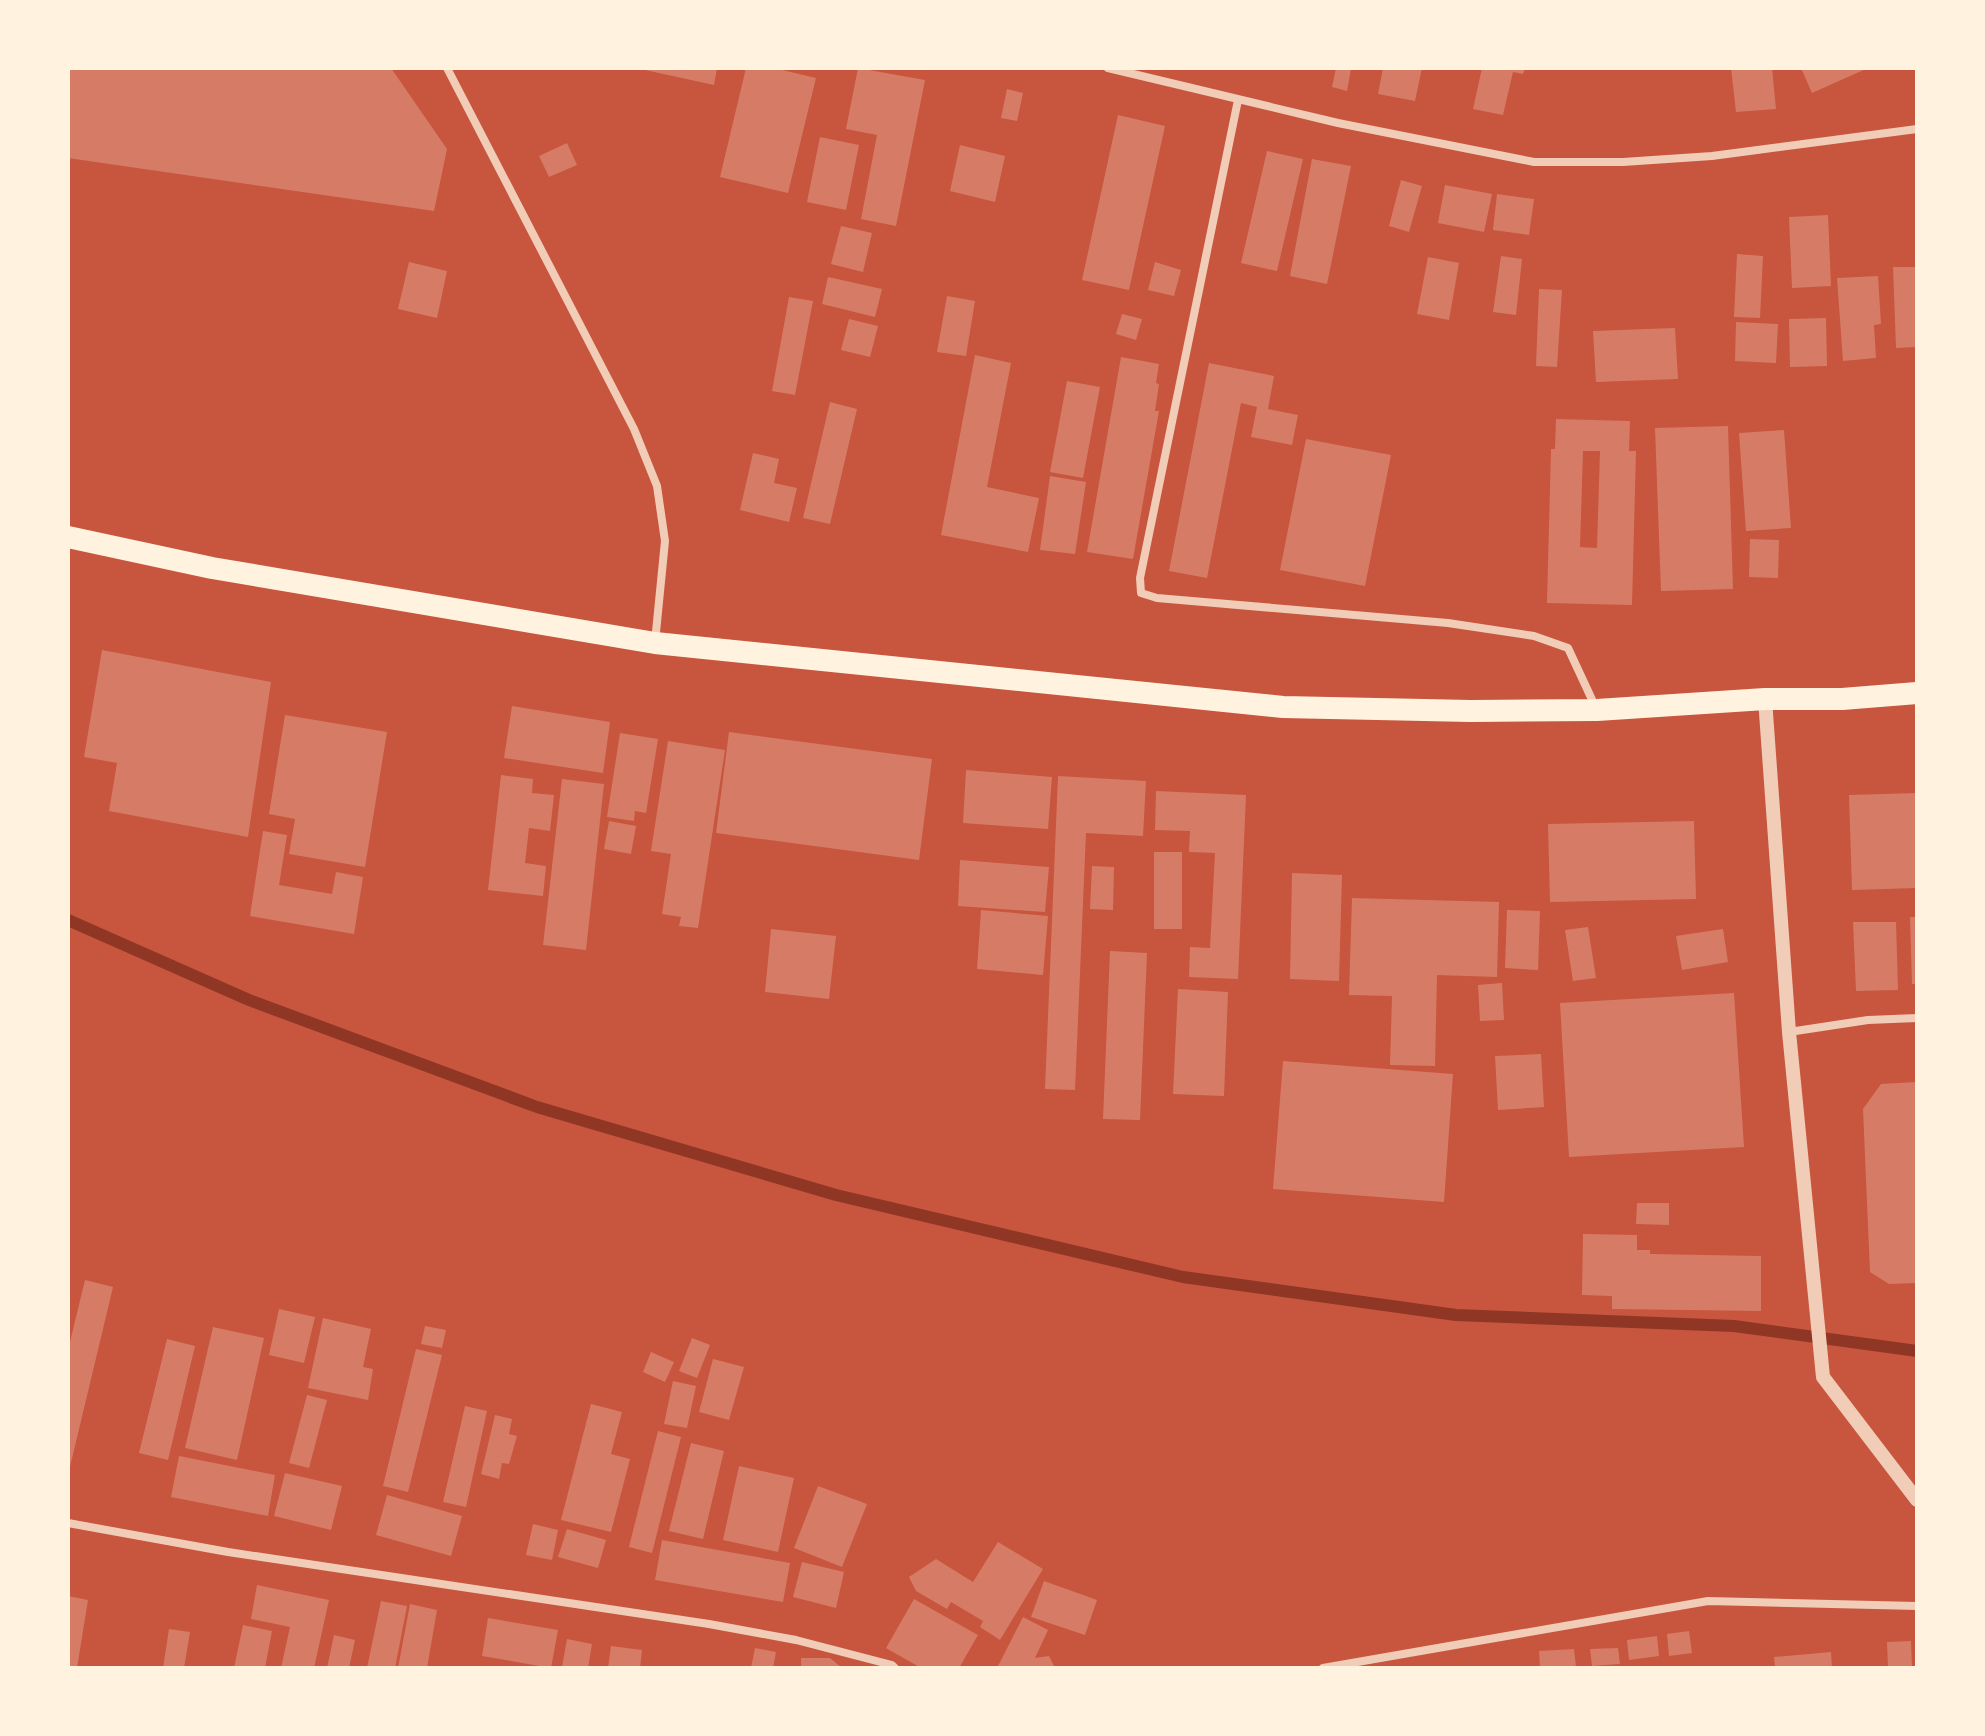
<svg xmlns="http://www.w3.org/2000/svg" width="1985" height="1736" font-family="Raleway,sans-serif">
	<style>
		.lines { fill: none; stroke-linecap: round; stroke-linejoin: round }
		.stream { stroke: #8f3625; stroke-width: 12 }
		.building { fill: #d67c66; fill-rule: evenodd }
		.minor { stroke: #f1ccb7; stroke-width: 8 }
		.tertiary { stroke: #f1ccb7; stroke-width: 14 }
		.trunk { stroke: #fff3e0; stroke-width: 22 }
	</style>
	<rect width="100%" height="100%" fill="#c8553d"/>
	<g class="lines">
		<path class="stream" d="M68 920 249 1000 537 1107 836 1195 1183 1277 1456 1315 1734 1326 1917 1351"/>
	</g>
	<path class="building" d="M68 68H391L447 149 434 211 68 158Z
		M636 68H717L714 85Z
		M746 68H774L816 78 788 193 720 177Z
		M858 68 925 80 896 226 861 219 877 135 846 129Z
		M1336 68 1351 69 1347 91 1332 87Z
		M1383 68H1422L1415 101 1378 94Z
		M1482 68H1525L1523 74 1513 72 1503 115 1473 109Z
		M1731 68H1772L1776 109 1736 112Z
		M1801 68H1868L1812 93Z
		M1007 89 1023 93 1017 121 1001 118Z
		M1118 115 1165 126 1129 290 1082 280Z
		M820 137 859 145 846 210 807 202Z
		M567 143 577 165 549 177 539 156Z
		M960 145 1005 156 995 202 950 191Z
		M1267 151 1303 159 1277 271 1241 263Z
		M1312 159 1351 166 1327 284 1290 276Z
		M1401 180 1422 186 1409 232 1389 226Z
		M1445 185 1492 194 1484 232 1438 223Z
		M1497 194 1534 199 1529 235 1493 230Z
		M1828 215 1831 286 1792 288 1789 217Z
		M841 226 872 233 863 272 831 264Z
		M1737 254 1763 256 1760 318 1734 317Z
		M1501 256 1522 259 1516 315 1493 312Z
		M1428 257 1459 263 1449 320 1417 314Z
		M409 262 447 271 437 318 398 309Z
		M1155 262 1181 270 1174 296 1148 290Z
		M1893 267H1917V347L1896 348Z
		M1878 276 1881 324 1874 325 1876 358 1843 361 1837 278Z
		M828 277 882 289 875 317 822 304Z
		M1539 289 1562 290 1557 367 1536 366Z
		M947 296 975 301 966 356 937 352Z
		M789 297 813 301 795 395 772 391Z
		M1122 314 1142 319 1136 340 1116 334Z
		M1826 318 1827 366 1790 367 1789 319Z
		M849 319 878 326 870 357 841 350Z
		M1736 322 1778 324 1776 363 1735 361Z
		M1675 328 1678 379 1596 382 1593 331Z
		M975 355 1011 363 987 487 1039 498 1028 552 941 535Z
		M1121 357 1159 364 1156 383 1159 384 1155 411H1159L1133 559 1087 552Z
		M1209 363 1274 376 1268 409 1298 415 1292 445 1251 437 1257 407 1241 403 1207 578 1169 571Z
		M1067 381 1100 387 1083 478 1050 472Z
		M830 402 857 409 830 524 803 518Z
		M1556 419 1630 421 1629 451H1636L1632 605 1547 603 1551 449H1555ZM1583 451H1600L1597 548 1580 547Z
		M1728 426 1733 589 1661 591 1655 428Z
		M1784 430 1791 528 1746 531 1739 433Z
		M1306 439 1391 455 1365 586 1280 570Z
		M753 453 779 459 774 483 797 488 789 522 740 510Z
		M1050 476 1086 482 1075 554 1040 550Z
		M1750 539 1779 540 1778 578 1749 577Z
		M102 650 271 682 248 837 109 811 117 763 84 757Z
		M512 706 610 722 603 773 504 758Z
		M285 715 387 732 365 867 289 854 295 819 269 814Z
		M729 732 932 759 919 860 716 833Z
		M620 733 658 739 646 813 635 811 634 821 607 817Z
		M668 741 725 750 698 928 679 926 681 917 662 914 671 854 651 851Z
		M966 770 1052 777 1048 829 963 823Z
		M501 775 533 779 532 793 554 795 550 831 529 828 525 863 546 866 543 896 488 890Z
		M1058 776 1146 781 1143 836 1086 833 1075 1090 1045 1089Z
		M562 779 604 784 586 950 543 945Z
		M1156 791 1246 795 1238 979 1189 977 1190 947 1210 948 1215 853 1189 852 1190 831 1155 830Z
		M1917 793V888L1852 890 1849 795Z
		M609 821 636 826 631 854 604 849Z
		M1694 821 1696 899 1550 902 1548 824Z
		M263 831 287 835 279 885 332 894 336 872 363 877 354 934 250 916Z
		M1154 852H1182V929H1154Z
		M960 860 1049 867 1045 912 958 906Z
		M1092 866 1114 867 1113 910 1090 909Z
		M1292 873 1342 875 1339 981 1290 979Z
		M1352 898 1499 902 1497 977 1437 975 1435 1066 1390 1065 1392 996 1349 995Z
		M981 910 1048 916 1043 975 977 969Z
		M1507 910 1540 911 1538 970 1505 968Z
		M1910 917H1917V984H1912Z
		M1853 922H1896L1898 990 1856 991Z
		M1588 927 1596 978 1573 981 1565 930Z
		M771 929 836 936 829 999 765 992Z
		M1723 929 1728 962 1682 970 1676 936Z
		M1110 951 1147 953 1140 1120 1103 1119Z
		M1502 983 1504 1020 1480 1021 1478 985Z
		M1178 989 1228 992 1224 1096 1173 1094Z
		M1734 993 1744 1147 1569 1157 1560 1003Z
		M1541 1054 1544 1107 1498 1110 1495 1056Z
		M1283 1061 1453 1074 1444 1202 1273 1189Z
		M1917 1082V1283L1889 1284 1870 1272 1863 1109 1881 1084Z
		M1637 1203H1669V1225L1636 1224Z
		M1583 1234 1637 1235V1250H1650V1254L1761 1256V1311L1612 1309V1296L1582 1295Z
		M85 1280 113 1287 69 1471 68 1350Z
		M279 1309 315 1317 304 1363 269 1355Z
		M323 1318 371 1329 363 1367 373 1369 368 1400 308 1388Z
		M425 1326 446 1330 442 1348 421 1344Z
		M213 1327 264 1338 237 1460 185 1448Z
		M692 1338 710 1345 697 1378 679 1371Z
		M167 1339 195 1346 168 1460 139 1453Z
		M416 1349 442 1355 408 1492 383 1486Z
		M651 1352 674 1362 665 1382 643 1372Z
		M713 1359 744 1367 729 1420 699 1412Z
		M673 1381 696 1386 687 1428 664 1424Z
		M307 1395 327 1400 309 1468 289 1463Z
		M591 1404 622 1412 611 1454 630 1459 611 1532 561 1520Z
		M465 1406 487 1411 466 1507 443 1502Z
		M495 1415 512 1419 509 1434 517 1436 509 1464 502 1463 499 1479 481 1474Z
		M658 1431 681 1437 652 1553 629 1547Z
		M691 1443 724 1451 703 1539 669 1531Z
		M179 1456 275 1475 268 1516 171 1497Z
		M739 1466 794 1478 778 1552 723 1540Z
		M285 1473 342 1486 331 1530 274 1516Z
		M818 1486 867 1504 842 1567 794 1548Z
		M387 1495 462 1516 451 1556 376 1535Z
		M533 1524 558 1530 552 1560 526 1555Z
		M567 1529 606 1540 598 1568 558 1557Z
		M662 1540 790 1563 783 1602 655 1580Z
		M998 1542 1043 1569 1000 1640 980 1627 983 1621 951 1602 947 1609 916 1591 909 1577 936 1559 973 1582Z
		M802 1562 844 1572 836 1608 793 1597Z
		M1044 1581 1097 1600 1085 1635 1031 1617Z
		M257 1585 329 1600 314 1668H281L290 1627 251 1619Z
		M68 1596 88 1600 77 1668H68Z
		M914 1599 978 1635 959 1668H921L886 1648Z
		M381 1601 407 1606 395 1668H367Z
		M410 1604 437 1610 427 1668H398Z
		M1023 1617 1048 1630 1035 1658 1049 1656 1055 1668H997Z
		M488 1618 558 1630 551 1668 482 1656Z
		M243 1625 272 1631 265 1668H234Z
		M169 1629 190 1632 184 1668H163Z
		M1689 1631 1692 1653 1669 1656 1667 1634Z
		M334 1635 355 1640 349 1668H327Z
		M1657 1636 1659 1656 1629 1660 1627 1640Z
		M567 1639 592 1644 588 1668 562 1667Z
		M1911 1641 1912 1668H1888L1887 1642Z
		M611 1646 642 1650 640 1668H608Z
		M755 1648 776 1652 773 1668H751Z
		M1618 1648 1620 1664 1592 1666 1590 1649Z
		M1574 1649 1576 1667 1540 1668 1539 1651Z
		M1831 1652 1832 1668H1775L1774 1657Z
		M801 1658H830L842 1668H801Z"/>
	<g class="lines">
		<path class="minor" d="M447 68 634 429 657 486 665 541 655 642
			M1108 68 1338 123 1534 162H1623L1712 156 1917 129
			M1238 100 1140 578 1141 593 1157 598 1448 623 1534 636 1568 648 1595 706
			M1789 1032 1868 1020 1917 1018
			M68 1523 228 1552 709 1624 796 1640 892 1665 895 1668
			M1323 1668 1708 1601 1917 1606"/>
		<path class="tertiary" d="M1765 699 1789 1032 1823 1377 1917 1500"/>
		<path class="trunk" d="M68 537 212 568 655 643 1283 707 1471 711 1597 710 1765 699H1842L1917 693"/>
	</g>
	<rect width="1985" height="1736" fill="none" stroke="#fff3e0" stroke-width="140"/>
</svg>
